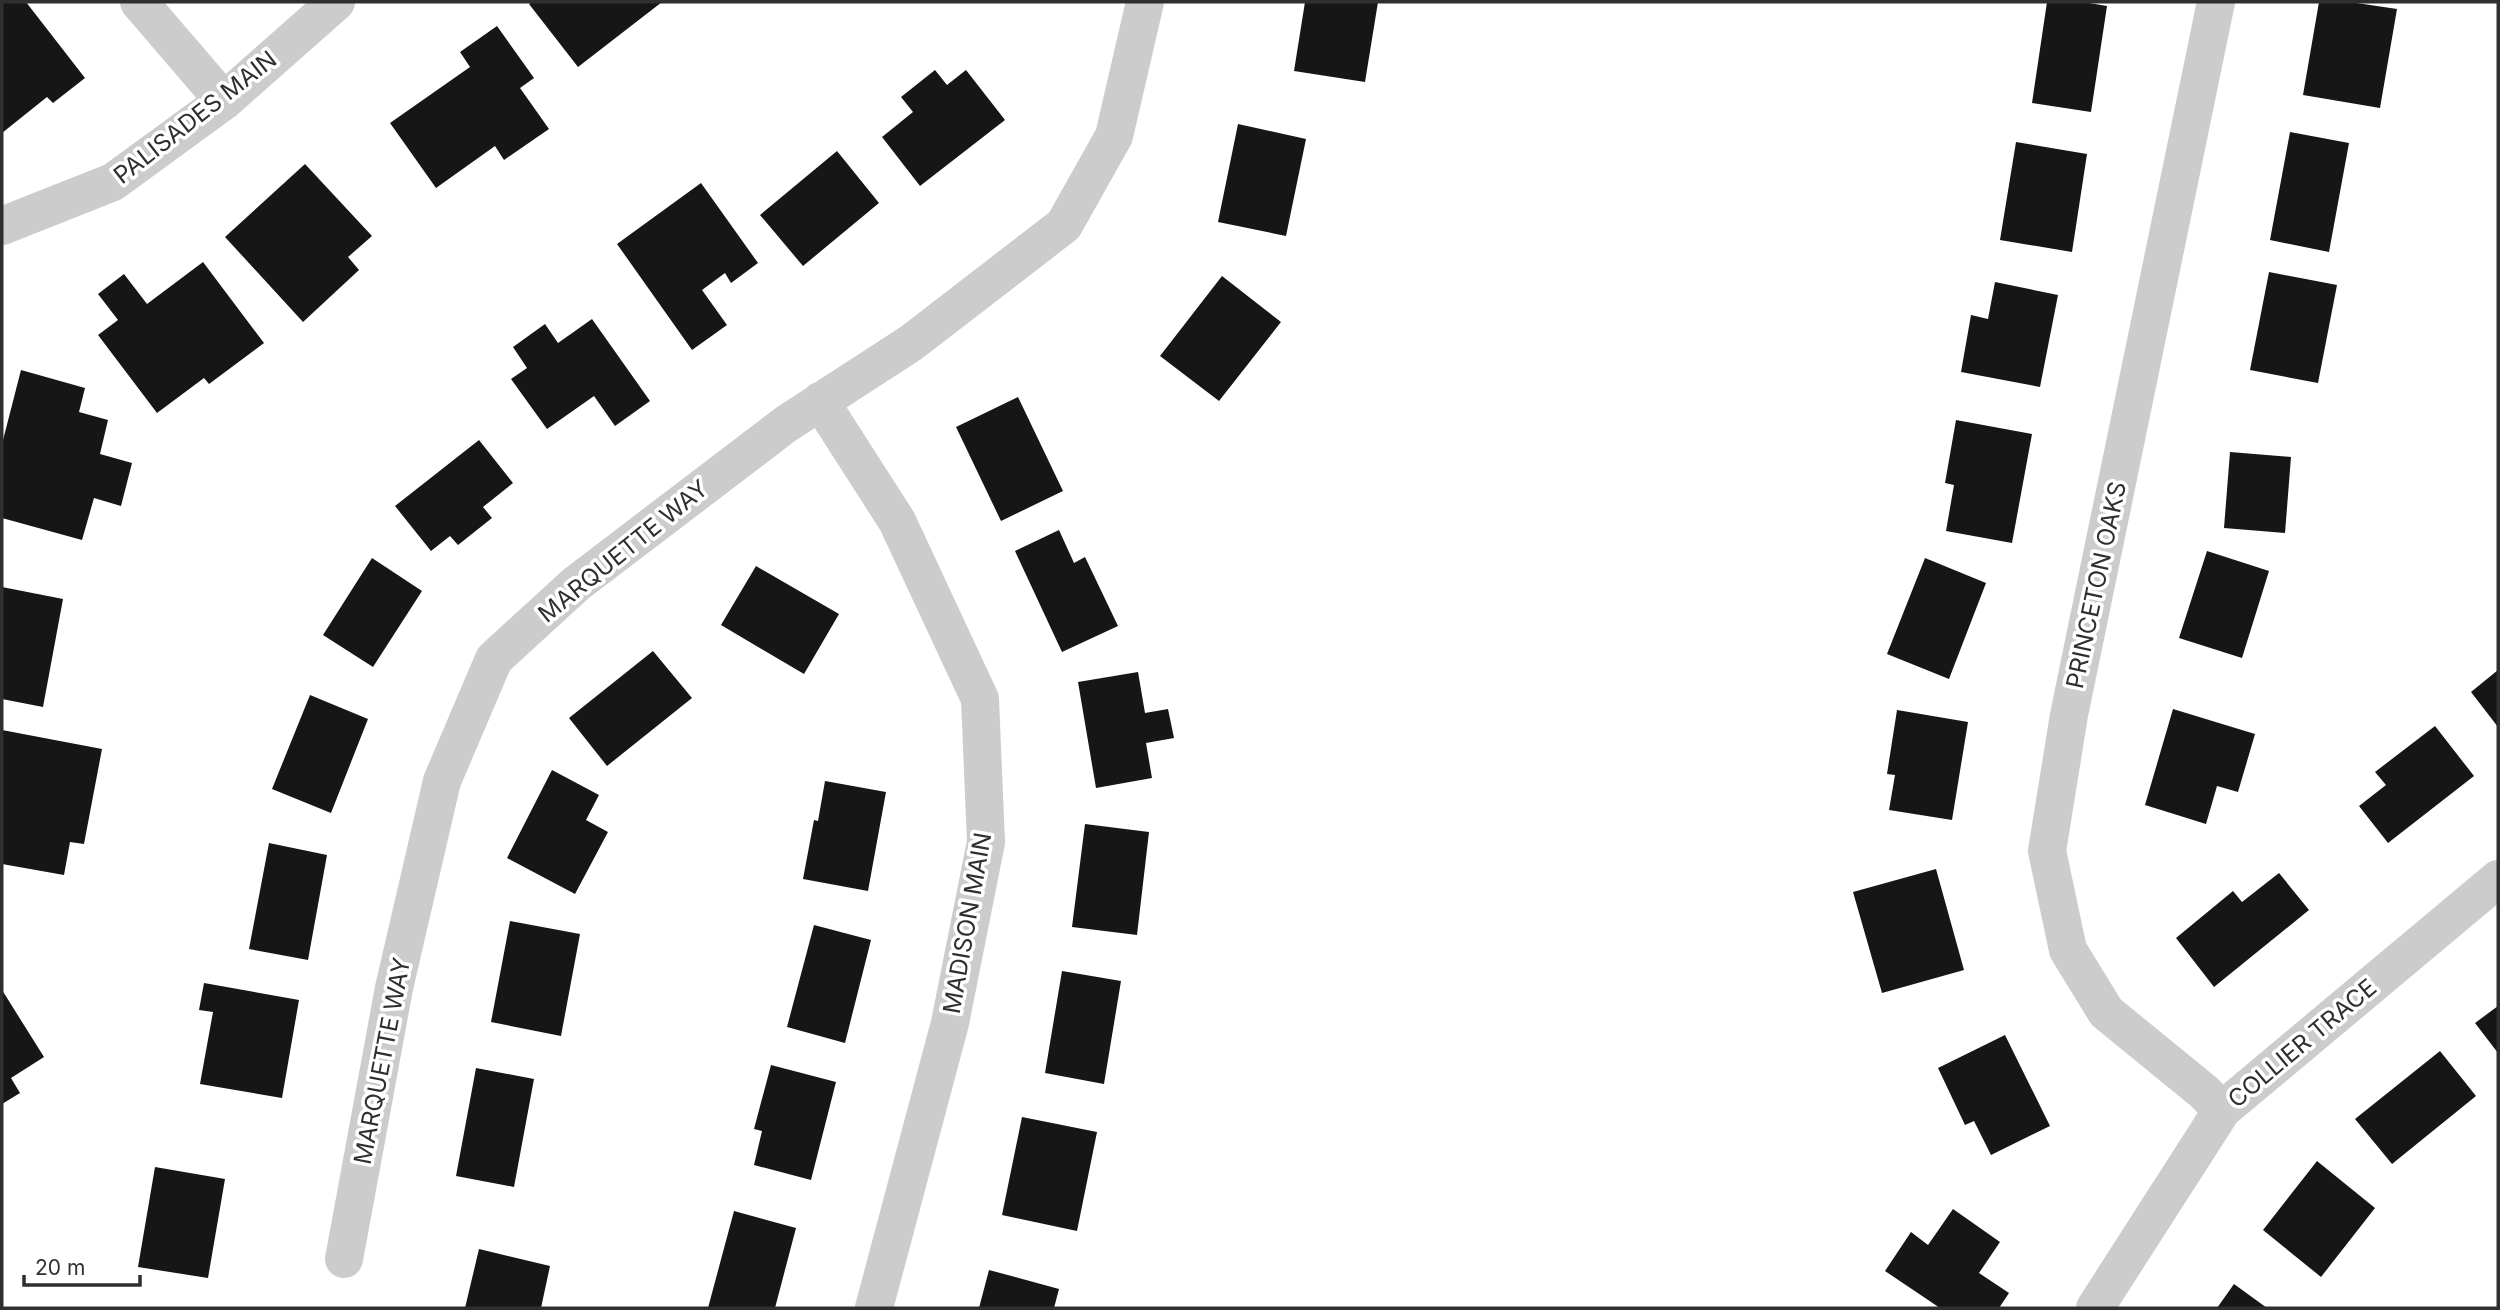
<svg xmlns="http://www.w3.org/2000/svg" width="2500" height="1310" font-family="Inter,sans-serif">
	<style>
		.building { fill: #161616 }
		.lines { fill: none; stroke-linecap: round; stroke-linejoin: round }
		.street { stroke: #ccc; stroke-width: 38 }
		.labels { text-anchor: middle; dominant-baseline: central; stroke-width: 7; stroke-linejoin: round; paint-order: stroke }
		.street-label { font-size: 24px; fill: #2f2f2f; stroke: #fff }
	</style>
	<rect width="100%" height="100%" fill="#fff"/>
	<path class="building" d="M2 2H26L85 78 53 103 47 97 2 133Z
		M532 2H662L578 67 529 4Z
		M1305 2H1378L1365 82 1294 71Z
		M2047 2H2083L2107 6 2091 112 2032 103Z
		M2319 2H2350L2397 9 2380 108 2303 95Z
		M497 26 534 78 520 88 549 129 504 160 495 146 436 188 390 123 470 67 460 52Z
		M935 70 947 85 966 70 1005 120 920 186 882 137 913 112 901 97Z
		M1238 124 1306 139 1286 236 1218 222Z
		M2290 132 2349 143 2329 252 2270 240Z
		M2016 142 2087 154 2072 252 2000 240Z
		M837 151 879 203 803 266 760 215Z
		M305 164 372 236 348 257 359 270 303 322 225 237Z
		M701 183 758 263 731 283 725 273 702 290 727 325 692 350 617 244Z
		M203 262 264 343 209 384 204 378 157 413 98 335 118 320 98 294 124 274 147 304Z
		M2269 272 2337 285 2318 383 2250 370Z
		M1222 276 1281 322 1219 401 1160 356Z
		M1995 282 2058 295 2040 387 1961 372 1971 315 1988 319Z
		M592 319 650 401 615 426 594 396 547 429 511 379 527 368 513 347 545 324 558 343Z
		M21 370 85 388 79 412 108 420 100 454 132 463 121 506 94 498 82 540 2 518V444Z
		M1018 397 1063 491 1001 521 956 427Z
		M1956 420 2032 434 2012 543 1946 531 1954 485 1945 483Z
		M479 440 513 483 483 507 492 518 458 545 450 536 431 551 395 506Z
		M2230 452 2291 457 2285 533 2224 528Z
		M1059 530 1074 563 1085 557 1118 626 1062 652 1015 551Z
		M2207 551 2269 571 2242 658 2179 638Z
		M372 558 422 591 373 667 323 635Z
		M1925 558 1986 583 1949 679 1887 654Z
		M756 566 839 614 804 674 721 625Z
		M2 587 63 599 43 707 2 699Z
		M653 651 692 698 607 766 569 718Z
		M2498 670V727L2471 692Z
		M1138 672 1145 713 1168 709 1174 738 1146 743 1152 778 1096 788 1078 682Z
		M310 695 368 719 331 813 272 789Z
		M2173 709 2255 734 2238 792 2217 786 2206 824 2145 805Z
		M1897 710 1968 722 1952 820 1889 810 1895 775 1887 774Z
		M2435 726 2474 776 2388 843 2359 806 2386 785 2375 772Z
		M2 730 102 749 84 844 70 842 64 875 2 864Z
		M552 770 599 795 586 820 608 832 575 894 507 858Z
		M825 781 886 792 868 891 803 879 814 820 818 821Z
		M1085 824 1149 832 1137 935 1072 927Z
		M269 843 327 855 308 960 249 949Z
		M1936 869 1964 970 1882 993 1853 892Z
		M2279 873 2309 910 2214 987 2176 938 2233 891 2242 902Z
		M510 921 580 934 561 1036 491 1022Z
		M814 925 871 940 845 1043 787 1027Z
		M1062 971 1121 981 1104 1084 1045 1073Z
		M204 983 299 1000 282 1098 200 1084 213 1012 199 1010Z
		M2 990 44 1057 11 1078 20 1093 2 1104Z
		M2498 1006V1053L2475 1023Z
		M2005 1035 2050 1126 1991 1155 1974 1121 1965 1125 1938 1068Z
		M2440 1051 2476 1096 2392 1164 2355 1119Z
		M771 1065 836 1082 811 1180 754 1165 762 1131 754 1129Z
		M476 1068 534 1079 514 1187 456 1176Z
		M1022 1117 1097 1132 1077 1231 1002 1215Z
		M2317 1161 2375 1208 2321 1277 2263 1230Z
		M155 1167 225 1179 208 1278 138 1267Z
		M1953 1209 2000 1242 1979 1273 2009 1293 1999 1308H1940L1885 1271 1911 1232 1928 1245Z
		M734 1211 796 1228 775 1308H708Z
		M479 1249 550 1266 541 1308H465Z
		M989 1270 1059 1289 1054 1308H979Z
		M2234 1284 2267 1308H2217Z"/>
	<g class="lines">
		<path class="street" d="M139 2 224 101
			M2216 2 2069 715 2047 851 2068 950 2106 1012 2204 1092 2222 1110
			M2 226 113 182 224 101 336 2
			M820 401 897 521 980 699 986 842 950 1023 874 1308
			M344 1259 394 988 442 781 494 659 576 584 786 424 911 343 1064 225 1114 136 1145 2
			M2095 1308 2222 1110 2498 879"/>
	</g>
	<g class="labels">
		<g class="street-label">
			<text transform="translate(195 117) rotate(-38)">PALISADES MAIN</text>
			<text transform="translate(623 551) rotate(-39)">MARQUETTE WAY</text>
			<text transform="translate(2096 585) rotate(-78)">PRINCETON OAKS</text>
			<text transform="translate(967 923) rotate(-80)">MADISON MAIN</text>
			<text transform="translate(2302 1043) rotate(-40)">COLLIER TRACE</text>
			<text transform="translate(382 1061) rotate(-79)">MARQUETTE WAY</text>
		</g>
	</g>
	<rect width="2500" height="1310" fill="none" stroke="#2f2f2f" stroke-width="7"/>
	<path d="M24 1275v10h116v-10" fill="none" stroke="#2f2f2f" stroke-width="3.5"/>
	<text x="35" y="1275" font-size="21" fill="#2f2f2f" stroke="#ffffff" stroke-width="5" paint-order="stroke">20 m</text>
</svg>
